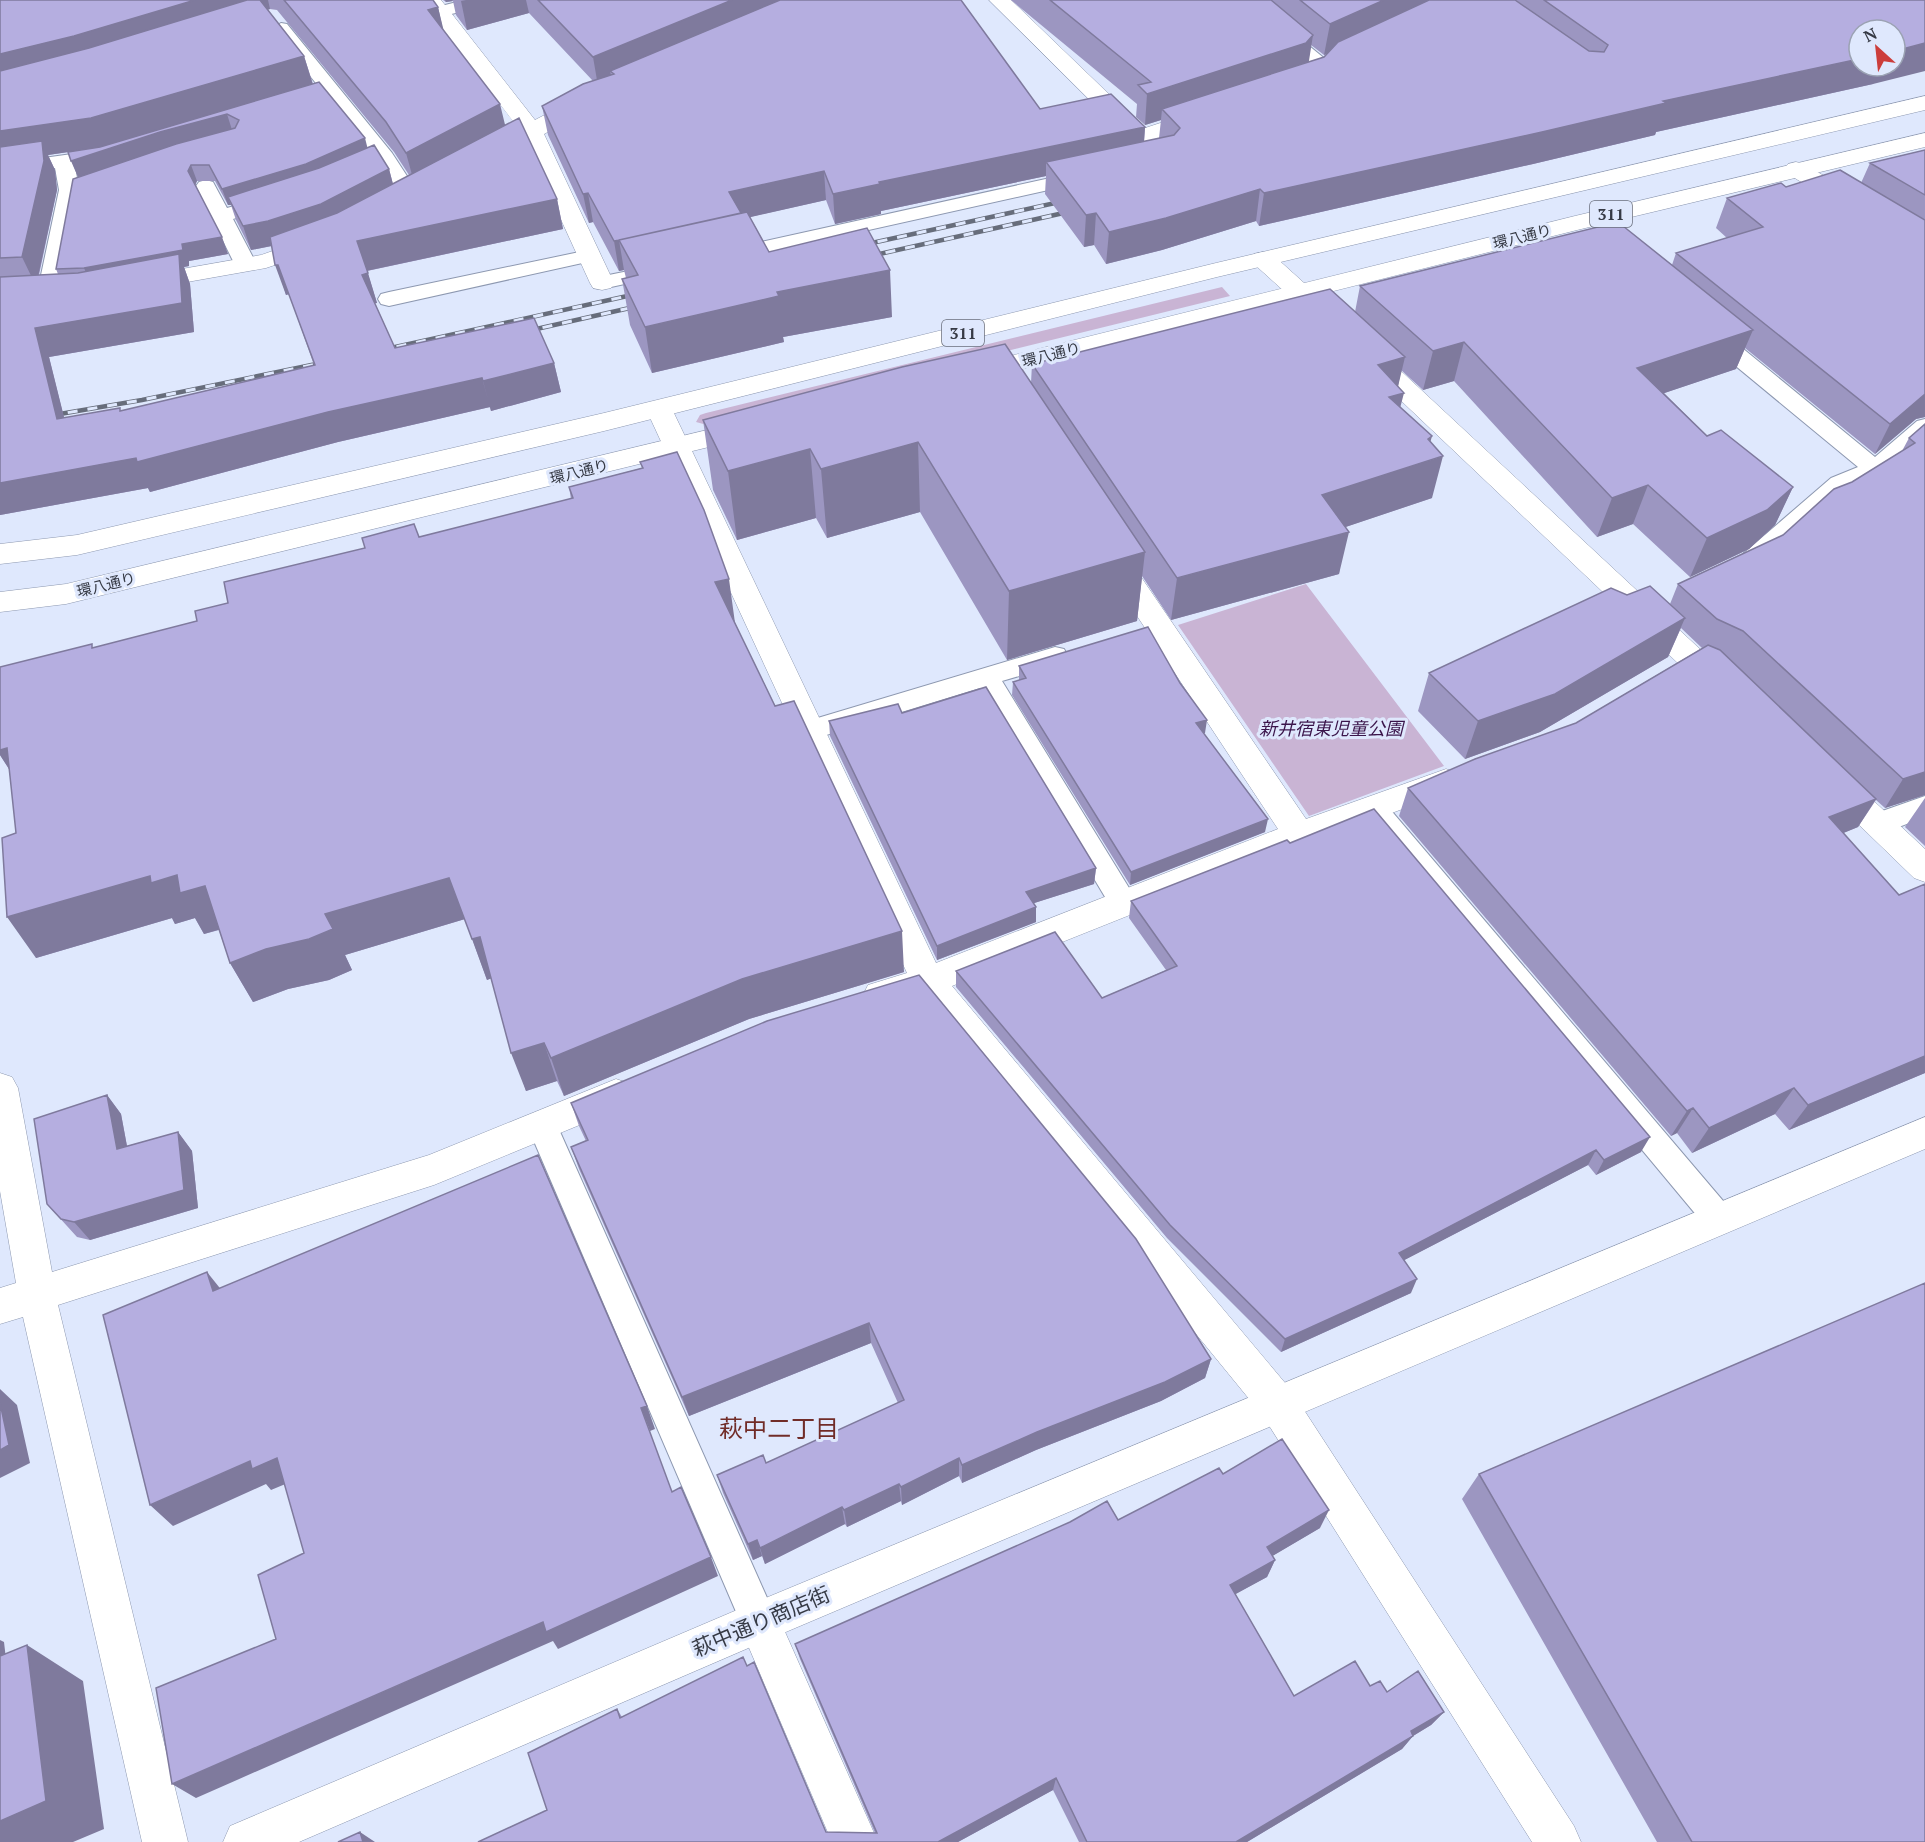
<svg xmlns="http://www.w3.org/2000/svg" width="1925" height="1842" font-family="'PT Serif','Noto Sans JP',serif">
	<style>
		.green { fill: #c9b4d4 }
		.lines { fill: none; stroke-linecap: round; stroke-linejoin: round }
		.service-casing { stroke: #8d98b0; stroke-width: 2 }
		.minor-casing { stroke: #8d98b0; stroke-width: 1 }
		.tertiary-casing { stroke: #8d98b0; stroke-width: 1 }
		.primary-casing { stroke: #8d98b0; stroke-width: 1 }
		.service { fill: #fff; fill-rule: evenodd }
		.minor { fill: #fff; fill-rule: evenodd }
		.tertiary { fill: #fff; fill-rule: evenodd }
		.primary { fill: #fff; fill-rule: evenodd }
		.rail-casing { stroke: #676d7b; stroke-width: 4.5 }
		.rail { stroke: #dfe8fd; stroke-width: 3; stroke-dasharray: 10; stroke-linecap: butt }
		.wall { fill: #9c96c1; fill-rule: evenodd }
		.shaded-wall { fill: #7f7a9d }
		.building { fill: #b5aee0; stroke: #7f7a9d; stroke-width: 1.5 }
		.labels { text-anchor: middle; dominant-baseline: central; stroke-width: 6; stroke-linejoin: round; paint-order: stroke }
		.far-street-label { font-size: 15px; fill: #363a45; stroke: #dfe8fd }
		.shield { fill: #dfe8fd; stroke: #696e7c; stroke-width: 1.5 }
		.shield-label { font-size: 16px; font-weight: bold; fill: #363a45 }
		.park-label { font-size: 18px; font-style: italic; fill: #3b154b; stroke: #dfe8fd }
		.near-street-label { font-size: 21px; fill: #363a45; stroke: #dfe8fd }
		.near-neighbourhood-label { font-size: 24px; fill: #712c28; stroke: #dfe8fd }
	</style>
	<rect width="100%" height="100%" fill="#dfe8fd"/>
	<path class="green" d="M1222 287 1230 296 707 425 696 422 700 415 706 413Z
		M1306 584 1444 766 1309 816 1178 625Z"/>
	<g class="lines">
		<defs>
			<path id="service" d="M465 0H496L493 4 439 17 430 12 433 8Z
				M1233 0H1253L1330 63 1332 67 1330 71H1316Z
				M281 23 287 24 392 153 420 196 417 200H403L377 160 272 28Z
				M108 149 115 151 118 155 115 159 75 166 79 190 59 294 56 299H40L37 294 59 190 55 168 0 176V164Z
				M1082 171 1089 173 1092 177 1089 181 729 261 722 259 719 255 722 251 729 249Z
				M206 180 213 182 227 208 270 196 277 198 280 202 277 206 233 219 257 265 253 269H239L235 265 196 186 199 182Z
				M589 250 596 252 599 256 596 260 389 306 381 304 378 299 381 294 389 292Z
				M663 264 670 266 674 270 670 274 602 289 594 288 591 283 594 278Z
				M1711 327 1719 329 1875 457 1917 421 1925 419V438L1883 474 1847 490 1762 565 1753 567 1744 565 1741 559 1744 553 1831 478 1858 467 1703 339 1700 334 1703 329Z
				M1055 647 1064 649 1068 656 1064 663 1002 681 1134 896 1138 904 1134 912 1124 915 1114 912 980 688 810 740 801 737 797 730 801 723Z
				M1925 796V817L1878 835 1868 832 1864 824 1868 816Z
				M1373 797 1383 801 1730 1209 1735 1219 1730 1229 1719 1233 1708 1229 1363 815 1359 808 1363 801Z
				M542 1112 553 1115 557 1125 772 1609 777 1622 772 1635 759 1640 746 1635 527 1125 531 1115Z"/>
			<path id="minor" d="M420 0H441L535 120 577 98H593L596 103 593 108 544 134 614 283 611 288 602 290 593 288 590 283 526 143 495 160H479L476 155 479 150 519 129Z
				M989 0H1011L1139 123 1142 129 1203 109 1211 111 1214 116 1211 121 1148 142H1132L1129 137 1130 135 1123 133Z
				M1796 162 1804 164 1925 236V253L1916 251 1788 174 1784 169 1788 164Z
				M316 236 325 238 328 243 325 248 266 268 142 290 133 288 130 283 133 278 142 276 261 255Z
				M1263 252 1272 254 1334 310 1338 315 1334 320 1325 323 1316 320 1254 264 1251 259 1254 254Z
				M1365 344 1374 346 1702 651 1727 662 1741 679 1737 687C1720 692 1718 685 1705 677 1698 673 1689 670 1682 667L1356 358 1352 352 1356 346Z
				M659 401 668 403 672 409 936 963 1278 829 1106 569 1102 562 1106 555 1116 552 1126 555 1306 819 1446 769 1457 773 1462 781 1457 789 1310 843 952 986 1291 1390 1574 1826 1581 1842H1532L1263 1416 921 997 880 1009 868 1005 863 995 868 985 907 973 646 409 650 403Z
				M1835 771 1846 775 1925 849V882L1914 878 1824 791 1819 783 1824 775Z
				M0 1073 12 1077 18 1088 52 1272 429 1155 616 1079 628 1083 634 1094 628 1105 434 1185 58 1305 188 1842H142L23 1317 0 1324V1288L16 1283 0 1191Z
				M759 1601 774 1607 878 1842H832L738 1622 744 1607Z"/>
			<path id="tertiary" d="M1925 1117V1149L774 1637 299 1842H223L230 1826 744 1607Z"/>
			<path id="primary" d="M1925 96V110L1217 277 604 431 77 555 0 564V544L77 535 604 413 1216 263Z
				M1925 133V147L1577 230 974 381 965 379 961 373 965 367 974 365 1575 216Z
				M749 420 758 423 762 429 758 435 66 604 0 612V592L66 584Z"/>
		</defs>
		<use href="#service" class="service-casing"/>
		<use href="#minor" class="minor-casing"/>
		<use href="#tertiary" class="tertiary-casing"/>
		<use href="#primary" class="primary-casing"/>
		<use href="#service" class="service"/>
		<use href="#minor" class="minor"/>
		<use href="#tertiary" class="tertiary"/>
		<use href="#primary" class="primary"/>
		<defs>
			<path id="rail" d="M858 246 1069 200
				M866 257 1077 210
				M523 332 643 305
				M377 351 641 293
				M48 416 142 400 331 361"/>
		</defs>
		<use href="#rail" class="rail-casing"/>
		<use href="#rail" class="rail"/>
	</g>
	<path class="wall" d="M0 0H433L438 7 443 30 505 125 557 199 563 229 367 271 377 303H375L395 348 554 363 561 392 491 411 490 407 338 442 150 492 148 488 0 515ZM270 9 277 10 394 152 409 175 393 184 389 169 368 148 313 84 304 56 267 10ZM68 152 78 177 56 269 58 274 39 275 57 190 55 170 48 155ZM197 181H215L228 205H231L236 220 251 250 272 246 286 295 289 294 314 365 121 411 64 418 49 357 194 332 190 284 184 267 189 266V261L228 254 195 185Z
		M443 0H961L1040 109 1145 127 1144 142 1159 138 1161 120 1145 125 1136 117 1137 104 1011 0H1925L1873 84 1656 132 1655 135 1533 164 1259 226 1256 221 1162 250 1106 264 1094 245 1084 247 1045 194 1046 176 881 211V214L835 224 826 200 750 217 769 252 892 317 783 337 784 342 652 373 630 325 622 279 626 278 624 270 619 271 593 222 589 223 548 135 542 106 593 81 529 13 467 30 456 15 453 1 446 2ZM1311 45 1324 55 1327 54 1324 57 1308 62Z
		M1925 150V417L1916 419 1875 454 1745 348 1736 369 1664 393 1707 436 1793 487 1775 525 1749 549 1690 577 1633 524 1597 537 1454 381 1423 390 1401 370 1398 386 1400 407 1430 441 1432 498 1345 527 1339 574 1171 620 1142 576 1137 621 1007 660 920 512 827 538 816 518 737 540 713 490 703 420 1031 383 1032 364 1355 312 1360 286 1672 265 1676 253 1727 238 1716 228 1727 198 1786 187 1861 183 1870 163Z
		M1925 424V795L1885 808 1876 800 1858 827 1843 833 1899 895 1925 884V1073L1789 1130 1775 1114 1692 1153 1677 1133 1671 1136 1399 816 1408 788 1576 723 1702 648 1681 628 1668 657 1540 732 1465 759 1418 711 1429 673 1627 595 1670 604 1678 584 1783 535 1852 482 1902 451 1909 438Z
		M640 462 735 623 904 972 749 1019 564 1096 557 1081 526 1091 491 978 487 980 465 919 345 955 352 970 329 980 288 989 253 1002 230 963 219 930 204 934 195 918 175 924 172 918 36 958 9 769 0 755 93 648 197 621 228 603 419 537 571 499 569 487 642 468Z
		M1019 666 1205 733H1203L1265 832 1130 885 1012 695 1013 682 1019 680Z
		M902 713 1096 868 1094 884 1034 903 1036 922 937 960 830 736 829 721Z
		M1925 798V846L1905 827Z
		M1290 843 1641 1152 1596 1175 1588 1165 1404 1260 1411 1293 1281 1352 1167 1238 956 987V971L1102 998 1166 970 1129 918 1131 901Z
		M107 1095 121 1114 127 1146 178 1132 192 1151 198 1208 90 1240 77 1237 47 1204Z
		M571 1103 1211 1359 1205 1378 1161 1401 1036 1450 962 1483 959 1476 902 1505 901 1501 847 1527 845 1524 765 1564 762 1556 753 1560 723 1493 717 1475 766 1463 898 1403 871 1343 689 1416 579 1169 571 1147 586 1141 579 1126Z
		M1223 1474 1320 1528 1272 1556 1275 1560 1267 1577 1235 1594 1294 1696 1370 1686 1444 1712 1431 1725 1413 1736 1402 1749 1247 1842H1079L1053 1790 958 1842H478L547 1810 617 1709 622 1717 747 1666 826 1832 875 1833 800 1659 795 1644 1118 1520Z
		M1479 1474 1925 1842H1657L1462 1499Z"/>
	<path class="shaded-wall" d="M195 0H268L270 9 85 65 0 87V54Z
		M445 0H452L453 1 446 2Z
		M466 0H526L529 13 467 30 461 1Z
		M732 0H804L614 74 610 71 612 80 598 86 593 57Z
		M1384 0H1437L1411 17 1324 55 1330 24Z
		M438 7 445 36 428 10Z
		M1313 35 1308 67 1162 109 1161 120 1145 125 1147 94Z
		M1925 43V71L1873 84 1656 132 1655 135 1533 164 1259 226 1264 193 1663 101 1859 59V66H1895V51Z
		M304 56 313 85 103 147 48 155 55 170 57 190 36 286 22 257 0 162V131Z
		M500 104 507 133 414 182 406 153Z
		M227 114 232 130 78 177 71 161 160 132Z
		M1145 127 1143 156 1046 162V176L881 211V214L835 224 833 194 879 182Z
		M365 138 369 154 228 197 231 205H228L222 189Z
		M191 165 197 181 194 187 188 171Z
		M389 169 395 192 276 245 251 250 243 226Z
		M824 171 826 200 742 219 729 192Z
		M1260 189 1256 221 1162 250 1106 264 1109 232Z
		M588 193 593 222 589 223 583 194Z
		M557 199 563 229 366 271 357 241Z
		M1096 213 1094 245 1084 247 1086 215Z
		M222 237 228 254 189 261V266L184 267 190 284 194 332 49 357 72 449 57 419 35 328 91 284 84 268 182 244Z
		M619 240 624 270 619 271 614 241Z
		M275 265H278L289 294 286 295Z
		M890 270 892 317 783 337 784 342 652 373 645 327 777 292Z
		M368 273 377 303 371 304 362 275Z
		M1753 330 1736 369 1623 407 1637 368Z
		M1464 342 1454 381 1423 390 1433 351Z
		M1405 357 1396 395 1404 393 1393 435 1378 365Z
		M554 363 561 392 491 411 483 381Z
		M482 378 490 407 338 442 150 492 148 488 0 515V483Z
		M1925 394V417L1916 419 1875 454 1890 424Z
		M1432 436 1425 462 1443 456 1432 498 1313 538 1322 495 1428 439Z
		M918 442 920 512 827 538 821 469Z
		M810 449 816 518 737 540 728 471Z
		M1648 485 1633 524 1597 537 1612 498Z
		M1793 487 1775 525 1749 549 1690 577 1707 538Z
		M1349 532 1339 574 1171 620 1177 578Z
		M1145 552 1137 621 1007 660 1009 591Z
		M729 579 735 623 715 582Z
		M1685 618 1668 657 1540 732 1465 759 1478 721Z
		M1207 720 1205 733 1194 736 1196 723Z
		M7 748 25 794 0 755V750Z
		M1925 772V795L1885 808 1903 779Z
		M1876 799 1858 827 1812 846 1829 817Z
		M1268 819 1265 832 1130 885 1131 872Z
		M1096 868 1094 884 1025 906 1026 892Z
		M177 875 205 886 228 927 204 934 195 918 175 924 172 918 36 958 7 917 150 876Z
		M449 878 465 919 345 955 352 970 329 980 288 989 253 1002 230 963 325 914Z
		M1036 907V922L937 960V946Z
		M902 931 904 972 749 1019 564 1096 551 1058 742 979Z
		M480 937 495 977 487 980 472 939Z
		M544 1043 557 1081 526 1091 511 1053Z
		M1925 1056V1073L1789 1130 1808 1105Z
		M1794 1088 1775 1114 1692 1153 1709 1128Z
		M107 1095 121 1114 131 1168 117 1149Z
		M1693 1108 1677 1133 1671 1136 1687 1111Z
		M178 1132 192 1151 198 1208 90 1240 74 1222Z
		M1650 1137 1641 1152 1596 1175 1604 1160Z
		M1596 1150 1588 1165 1393 1266 1399 1253Z
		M207 1272 227 1297 213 1291Z
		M1417 1279 1411 1293 1281 1352 1285 1339Z
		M869 1323 871 1343 689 1416 682 1397Z
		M1211 1359 1205 1378 1161 1401 1036 1450 962 1483V1465L1037 1432Z
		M0 1389 17 1405 30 1463 0 1478Z
		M647 1406 655 1429 650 1431 641 1408Z
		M277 1458 295 1480 271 1490 266 1484 173 1526 150 1505 250 1461Z
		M959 1458V1476L902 1505 901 1487Z
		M899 1484 901 1501 847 1527 844 1510Z
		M842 1507 845 1524 765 1564 760 1548Z
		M1329 1510 1320 1528 1259 1564 1267 1547Z
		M757 1540 762 1556 753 1560 748 1544Z
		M711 1557 718 1576 558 1649 553 1641 196 1798 172 1784 543 1622Z
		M1275 1560 1267 1577 1223 1601 1230 1585Z
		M0 1640 4 1642 12 1711 0 1705Z
		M27 1645 83 1681 104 1829 73 1842H0V1821Z
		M1444 1712 1431 1725 1413 1736 1402 1749 1247 1842H1236L1411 1731Z
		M1056 1778 1053 1790 958 1842H938Z
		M360 1832 375 1842H363Z"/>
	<path class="building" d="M0 0H195L74 36 0 54Z
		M247 0H260L304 56 91 118 0 131V71L89 48Z
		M284 0H433L438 7 428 10 500 104 406 153 386 122Z
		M538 0H732L593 57Z
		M780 0H961L1040 109 1111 94 1145 127 879 182 880 184 833 194 824 171 729 192 741 213 619 240H620L614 241 588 193 583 194 542 106 583 84 614 74 610 71Z
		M1050 0H1271L1313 35 1306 43 1147 94 1138 85 1151 82Z
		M1300 0H1384L1330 24Z
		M1429 0H1515L1589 51 1604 52 1608 45 1544 0H1925V43L1895 51V30H1859V59L1663 101 1666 103 1542 132 1264 193 1260 189 1166 218 1109 232 1096 213 1086 215 1046 162 1174 135 1180 128 1162 109 1324 57 1338 42Z
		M319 82 365 138 306 164 222 189 209 165H191L188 171 222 237 182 244 183 250 84 268 56 269 73 179 176 144 235 128 239 120 227 114 160 132 71 161 68 152 100 147Z
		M519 118 557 199 357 241 368 273 362 275 395 348 534 318 554 363 483 381 482 378 328 412 137 462 136 458 0 483V277L78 273 179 254 182 303 35 328 57 419 120 408V411L315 365 278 265H275L270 237 337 213Z
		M42 141 44 161 22 257 0 258V147Z
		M374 145 389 169 321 204 268 221 243 226 228 197 319 168Z
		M1925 150V195L1870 163Z
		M1840 170 1925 220V394L1890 424 1676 253 1763 227 1727 198 1781 183 1786 187Z
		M747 212 769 252 867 228 890 270 777 292 779 296 645 327 622 279 638 275 619 240Z
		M1618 222 1753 330 1637 368 1707 436 1721 430 1793 487 1767 510 1707 538 1648 485 1612 498 1464 342 1433 351 1360 286Z
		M1330 289 1405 357 1378 365 1404 393 1389 397 1432 436 1428 439 1443 456 1322 495 1349 532 1177 578 1032 364Z
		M1005 344 1145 552 1009 591 918 442 821 469 810 449 728 471 703 420 902 367Z
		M1925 424V772L1903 779 1743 631 1717 619 1678 584 1783 535 1834 489 1852 482 1915 443 1909 438Z
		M677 452 704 510 729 579 715 582 775 706 794 701 902 931 742 979 551 1058 544 1043 511 1053 480 937 472 939 449 878 325 914 333 929 309 939 266 949 230 963 205 886 180 893 177 875 151 883 150 876 7 917 2 838 16 833 7 748 0 750V667L92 644V648L197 621 195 611 228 603 224 582 365 548 362 538 414 524 419 537 573 498 569 487 643 468 640 462Z
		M1650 586 1685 618 1555 694 1478 721 1429 673 1611 588 1627 595Z
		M1148 627 1180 683 1207 720 1196 723 1268 819 1131 872 1013 682 1026 678 1019 666Z
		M1708 645 1720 650 1876 799 1829 817 1899 895 1925 884V1056L1808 1105 1794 1088 1709 1128 1693 1108 1687 1111 1408 788 1475 759 1576 723Z
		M986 687 1096 868 1026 892 1036 907 937 946 829 721 898 704 902 713Z
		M1374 809 1650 1137 1604 1160 1596 1150 1399 1253 1417 1279 1285 1339 1170 1225 956 971 1055 932 1102 998 1177 966 1131 901 1287 840 1290 843Z
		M919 975 1136 1239 1211 1359 1165 1382 1037 1432 962 1465 959 1458 901 1487 899 1484 844 1510 842 1507 760 1548 757 1540 748 1544 717 1475 763 1455 766 1463 904 1400 869 1323 682 1397 571 1147 588 1140 571 1103 767 1021Z
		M107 1095 117 1149 178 1132 184 1190 74 1222 61 1219 47 1204 34 1119Z
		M538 1155 647 1406 641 1408 672 1492 681 1487 711 1557 546 1632 543 1622 172 1784 156 1688 276 1639 258 1575 304 1553 277 1458 252 1469 250 1461 150 1505 103 1315 207 1272 213 1291Z
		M1925 1283V1842H1692L1479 1474Z
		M0 1403 9 1445 0 1450Z
		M1282 1439 1329 1510 1267 1547 1275 1560 1230 1585 1294 1696 1355 1661 1370 1686 1380 1681 1387 1692 1418 1671 1444 1712 1411 1731 1413 1736 1236 1842H1087L1056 1778 938 1842H478L547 1810 528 1753 617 1709 620 1718 743 1657 747 1666 754 1662 826 1832 877 1833 795 1644 1070 1522 1107 1501 1118 1520 1219 1468 1223 1474Z
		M27 1645 46 1801 0 1821V1656Z
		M360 1832 363 1842H338Z"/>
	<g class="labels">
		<g class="far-street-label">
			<text transform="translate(1522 236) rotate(-14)">環八通り</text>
			<text transform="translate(1051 354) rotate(-14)">環八通り</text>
			<text transform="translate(579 471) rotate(-14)">環八通り</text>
			<text transform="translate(106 584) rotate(-14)">環八通り</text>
		</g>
		<g class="shield">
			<rect x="1590" y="201" width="42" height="26" rx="4.5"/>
			<rect x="942" y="320" width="42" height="26" rx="4.5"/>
		</g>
		<g class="shield-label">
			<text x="1611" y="214">311</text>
			<text x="963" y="333">311</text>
		</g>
		<g class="park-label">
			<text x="1331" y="728">新井宿東児童公園</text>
		</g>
		<g class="near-street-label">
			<text transform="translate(761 1621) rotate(-23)">萩中通り商店街</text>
		</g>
		<g class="near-neighbourhood-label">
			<text x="779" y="1428">萩中二丁目</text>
		</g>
	</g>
	<g transform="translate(1877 48) rotate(333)"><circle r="28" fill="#dfe8fd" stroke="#9ba2b3" stroke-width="1.5"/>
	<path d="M0-4.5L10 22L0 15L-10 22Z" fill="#cc3d3b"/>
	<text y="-9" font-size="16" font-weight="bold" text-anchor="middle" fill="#363a45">N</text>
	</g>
</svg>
